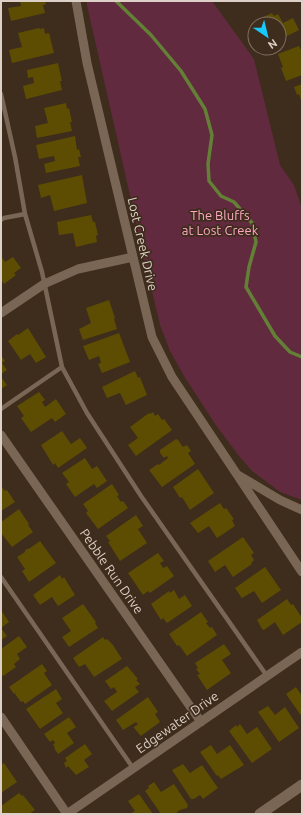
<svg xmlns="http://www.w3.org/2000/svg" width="303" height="815" font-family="Ubuntu,sans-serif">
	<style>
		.green { fill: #612a3f }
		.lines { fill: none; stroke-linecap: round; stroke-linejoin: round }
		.stream { stroke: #638036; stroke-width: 3.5 }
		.building { fill: #5d4d03 }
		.service { stroke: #7a6654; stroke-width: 4.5 }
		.minor { stroke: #7a6654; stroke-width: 9 }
		.secondary { stroke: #7a6654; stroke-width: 11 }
		.labels { text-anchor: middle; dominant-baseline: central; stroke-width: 3.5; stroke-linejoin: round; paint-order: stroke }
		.park-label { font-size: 13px; fill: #ffa7c5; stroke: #3e2c1c }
		.street-label { font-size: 13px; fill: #ddd1c7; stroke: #3e2c1c }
	</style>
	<rect width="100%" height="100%" fill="#3e2c1c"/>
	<path class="green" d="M86 1H212L254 59 280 165 294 185 302 208V500L280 492 252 471 239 456 215 424 184 376 170 351 160 325 146 266Z"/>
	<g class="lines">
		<path class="stream" d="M116 1 151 35 181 71 205 109 212 135 208 164 209 181 221 196 234 202 252 223 256 242 249 267 246 287 275 336 290 352 302 357"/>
	</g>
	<path class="building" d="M20 1H45L46 4 43 5 45 13 11 21 8 8 21 6Z
		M272 13 274 16 278 14 283 23 293 18 299 30 279 40V24H261L259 19Z
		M39 28 40 29 44 28 45 34 49 33 54 53 12 63 9 50 22 47 18 33Z
		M299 46 302 52V75L286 81 281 68 283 67 278 54Z
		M58 63 62 81H60L62 90 26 99 23 86 34 83 33 77 28 78 27 70Z
		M302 84V103L299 94 297 95 294 87Z
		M66 103 67 109 69 108 72 122H70L72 131 37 138 35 126 48 123 44 108Z
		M75 136 77 150 79 149 81 157H78L80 166 46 173 44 164 55 161 54 156 39 159 36 145Z
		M82 175 87 203 54 211 50 195 41 198 38 185Z
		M91 215 93 222H95L98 235 96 236 97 242 76 247 73 233 59 235 57 222Z
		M1 256 5 262 13 257 21 268 14 273 16 275 4 284 1 279Z
		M109 300 115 318 114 319 117 329 83 340 79 329 91 323 86 308Z
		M28 328 46 357 36 363 30 354 21 360 8 341 17 334 18 335Z
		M119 333 130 362 102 373 98 364 101 363 99 356 89 360 83 346Z
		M1 355 5 361 2 363 7 370 1 374Z
		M135 371 138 378 140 377 147 395 126 405 120 393 107 398 102 387Z
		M1 377 7 385 1 389Z
		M39 392 45 400 42 402 45 407 56 399 66 414 55 422 52 418 31 432 21 418 24 416 17 406Z
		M153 412 155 416 158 414 162 420 164 419 172 430 136 456 128 445 138 438 130 427 149 413 150 414Z
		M62 431 71 444 80 438 87 448 58 468 55 463 53 465 41 445Z
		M176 439 178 440 183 447 187 445 191 451 188 453 195 464 162 487 149 470 158 464 159 465 168 458 167 456 164 458 160 453V450Z
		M85 458 92 469 97 466 107 481 97 488 94 484 75 497 66 484 69 482 62 473Z
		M198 469 214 493 190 510 182 497 180 498 173 487Z
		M112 484 119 495 117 496 121 502 123 501 128 508 98 529 86 513 88 511 83 504Z
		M1 486 5 491 7 490 15 502 1 511Z
		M220 503 224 509 226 508 234 519 232 520 235 526 217 538 209 526 198 533 190 523Z
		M19 509 29 524 28 525 33 532 12 547 1 533V522Z
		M136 515 143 526 138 529 147 543 120 561 108 542 110 541 106 536Z
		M243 537 254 553 251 555 254 560 251 563 252 564 233 577 225 565 215 572 208 561Z
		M40 541 56 563 29 582 22 571 25 569 17 557 25 552V550L30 548Z
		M158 553 164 561 160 563 163 568 167 566 174 576 150 593 148 591 143 595 128 573Z
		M265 567 281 590 262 603 254 591 242 598 241 597 235 588Z
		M60 575 62 579 64 577 75 595 58 606 52 597 40 605 33 595Z
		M174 590 179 599 185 595 192 606 167 623 163 618 161 620 151 604 169 591 170 593Z
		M287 599 291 605 293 604 302 618V622L283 635 275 622 264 630 262 629 257 620Z
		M83 604 96 622 95 623 98 628 69 647 62 637 71 631 62 618Z
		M1 610 9 622 1 628Z
		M201 612 208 622 206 623 210 628 212 627 217 635 187 656 179 645 177 646 169 634Z
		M1 628 7 636 1 640Z
		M19 636 27 647 17 654 20 659 14 664 16 667 3 676 1 673V649Z
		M103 637 105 640 107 639 113 645 122 659 94 677 85 664 79 667 73 658Z
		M224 644 231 654 222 660 231 673 207 690 197 675 200 674 196 669 198 668 195 663Z
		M42 664 47 671 44 673 52 685 25 704 23 701 21 702 15 694 17 692 14 694 9 687Z
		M127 666 138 679 136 680 140 684 135 687 139 692 112 711 104 701 117 692 114 687 111 689 105 681Z
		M296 687 302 696V717L286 694Z
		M56 689 62 699 56 703 63 713 40 729 26 709Z
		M148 697 158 712 155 714 160 722 141 736 134 728V727L138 724 136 722 123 730 116 720Z
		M268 706 275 715 285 707 299 728 279 742 258 712Z
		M69 717 76 727 67 733 74 743 58 754 54 748 55 747 53 745 55 743 53 740 50 742 44 734Z
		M240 724 247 734 257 727 272 749 252 763 229 731 236 725 237 727Z
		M85 744 92 754 84 760 89 767 76 775 68 766 66 768 64 763 67 761 65 758Z
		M211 745 217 754 230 745 244 765 221 779 218 775 217 776 200 752Z
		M4 763 17 782 1 793V765Z
		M183 764 190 773 202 765 218 788 203 799 200 795 194 799H191L172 770Z
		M154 782 161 792 174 784 188 805 187 808 180 810 175 814H161L145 791 149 788 148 786Z
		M19 793 22 796 23 795 35 810 29 814H1V806Z
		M139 794 148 807 153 814H134L132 812 135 811 128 801Z"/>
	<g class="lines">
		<path class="service" d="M1 94 15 157 25 214
			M1 220 4 218 25 214 42 272 62 367 87 413 141 496 267 676
			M1 409 62 367
			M1 577 133 768"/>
		<path class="minor" d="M76 1 87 63 152 337 172 377 302 572
			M1 313 44 284 78 269 133 257
			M1 435 201 722
			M238 475 280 500 302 510
			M1 717 67 814 302 652"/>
		<path class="secondary" d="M260 814 302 785"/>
	</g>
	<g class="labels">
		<g class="park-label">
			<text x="220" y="215">The Bluffs<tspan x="220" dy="15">at Lost Creek</tspan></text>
		</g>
		<g class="street-label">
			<text transform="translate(143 244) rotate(77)">Lost Creek Drive</text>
			<text transform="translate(112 571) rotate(55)">Pebble Run Drive</text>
			<text transform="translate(177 722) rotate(-35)">Edgewater Drive</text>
		</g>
	</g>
	<rect width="303" height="815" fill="none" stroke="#ddd1c7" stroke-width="4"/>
	<g transform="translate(267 36) rotate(145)"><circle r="19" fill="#3e2c1c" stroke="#7e6e60"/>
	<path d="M0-3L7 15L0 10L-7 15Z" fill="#18cafc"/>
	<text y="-6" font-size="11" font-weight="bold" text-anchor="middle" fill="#ddd1c7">N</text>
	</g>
</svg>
